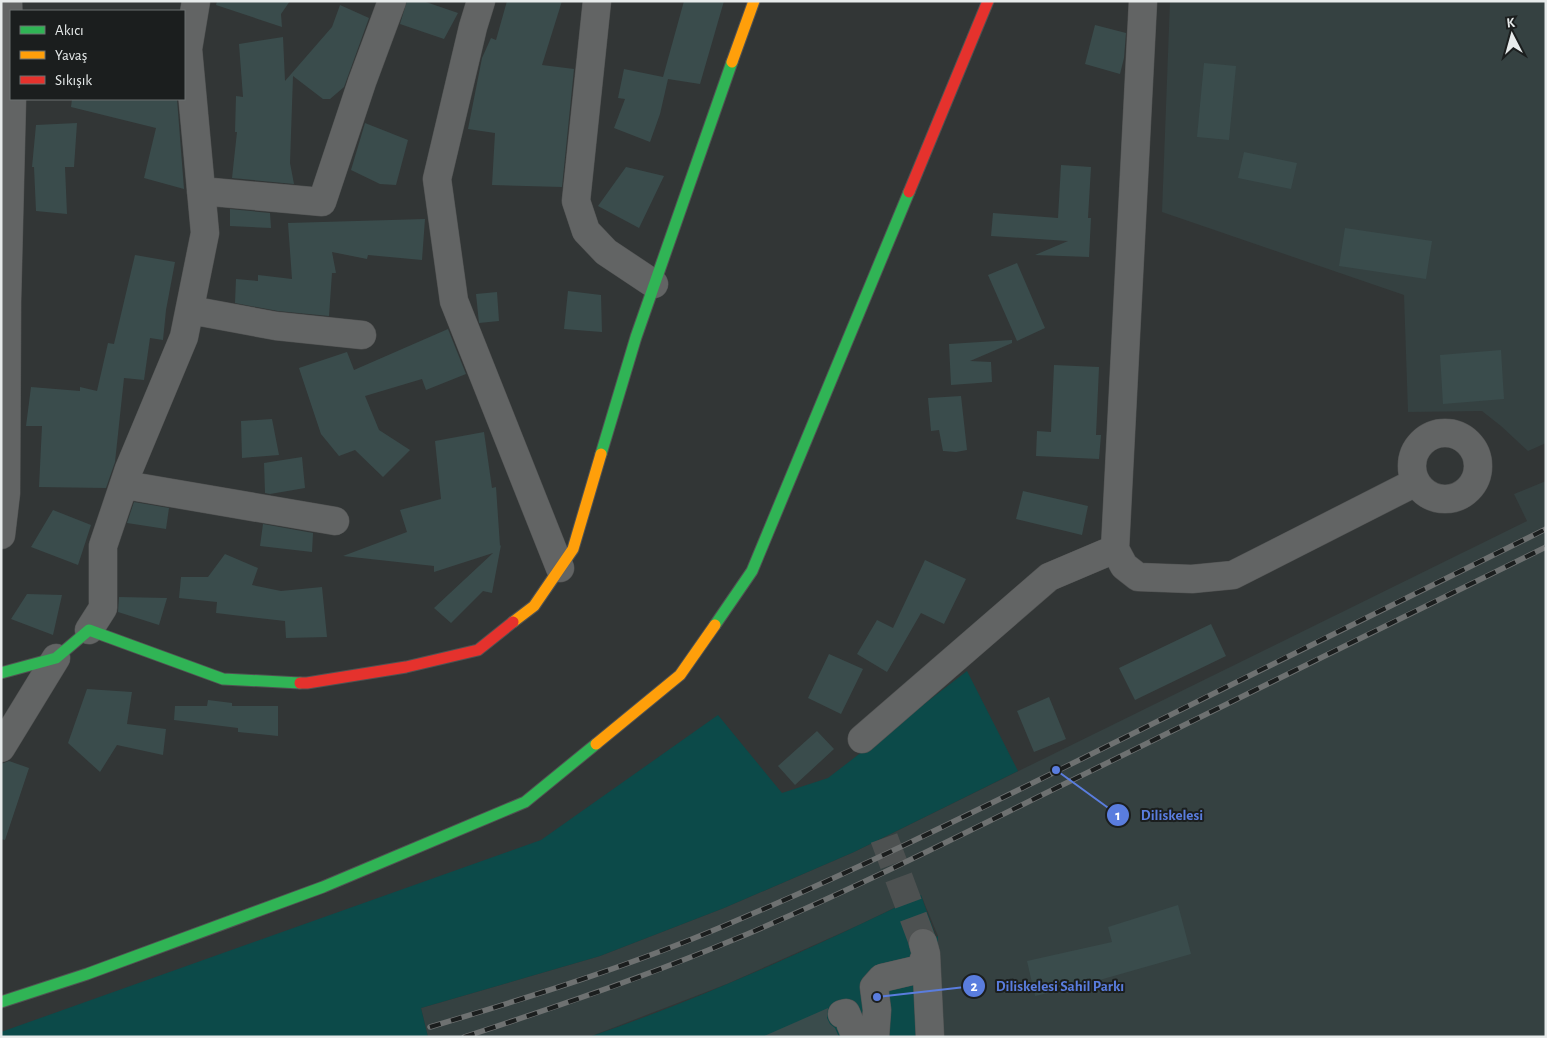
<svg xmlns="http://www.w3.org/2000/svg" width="1547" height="1038" font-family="'Alegreya Sans',sans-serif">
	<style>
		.built { fill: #354141 }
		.green { fill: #0c4a49 }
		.building { fill: #3a4c4c }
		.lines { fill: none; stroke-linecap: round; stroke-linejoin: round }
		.street-tunnel { stroke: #4d5151; stroke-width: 28; stroke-dasharray: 28 14; stroke-linecap: butt }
		.street-casing { stroke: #505252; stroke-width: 29 }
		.fast-casing { stroke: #505252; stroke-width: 13 }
		.slow-casing { stroke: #505252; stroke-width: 13 }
		.jam-casing { stroke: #505252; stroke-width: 13 }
		.street { stroke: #626464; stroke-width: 28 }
		.fast { stroke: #30b455; stroke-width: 11 }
		.slow { stroke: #ff9f0a; stroke-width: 11 }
		.jam { stroke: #e5322d; stroke-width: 11 }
		.rail-casing { stroke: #6e7171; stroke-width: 5.5 }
		.rail { stroke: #1b1e1e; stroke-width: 4; stroke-dasharray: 11; stroke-linecap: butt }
		.leader { fill: none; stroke: #5a7dde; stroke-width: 2 }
		.callout-dot { fill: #5a7dde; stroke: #1b1e1e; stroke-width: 2 }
		.mark-label { font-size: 15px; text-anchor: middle; font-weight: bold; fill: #fff }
		.callout-label { font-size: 15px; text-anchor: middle; font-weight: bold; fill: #5a7dde; stroke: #1b1e1e; stroke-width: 4; stroke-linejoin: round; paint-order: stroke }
	</style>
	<rect width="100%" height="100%" fill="#323636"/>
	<path class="built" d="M1170 1H1546V443L1528 451 1501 426 1482 411 1408 412 1404 295 1162 212Z
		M1546 481V1037H936L938 936 921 895 859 925 727 984 589 1037H428L421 1008 600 956 724 908 854 852 1527 521 1514 494Z"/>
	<path class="green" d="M967 671 1018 771 854 852 724 908 600 956 421 1008 428 1037H1V1032L541 840 718 715 782 793 828 778Z
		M921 895 936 937 938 936 936 1035 932 1037H589C703 998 813 948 921 895Z"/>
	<path class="building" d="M217 1H290L281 14 282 27 216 5Z
		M407 1H423L458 13 444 39 400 24Z
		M507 1H562L542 65 574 69 562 187 492 185 495 133 468 129 482 58 491 38 496 40Z
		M684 1H724L700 84 668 79 660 114 650 142 614 128 625 99 618 98 624 69 663 77Z
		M340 5 369 18 344 87 330 99H323L293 76 290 163 294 184 232 178 237 132H235L236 96 243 97 239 44 283 37 285 81 332 27Z
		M1095 25 1126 33 1124 58 1120 74 1085 64Z
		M1204 63 1236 66 1229 140 1197 137Z
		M72 99H177L184 189 144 178 156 128 71 107Z
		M77 123 74 167H65L67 214 36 211 34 167H32L36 125Z
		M365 123 408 140 396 185 380 184 351 170Z
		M1244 152 1297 163 1291 189 1238 178Z
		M1061 165 1091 167 1088 218H1091L1089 257 1035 255 1068 241 991 236 993 213 1058 218Z
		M626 167 664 176 639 228 598 206Z
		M230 209 270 213 271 228 230 226Z
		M425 219 422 260 368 255 367 259 332 252 336 273H332L329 316 278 311 235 303 236 279 258 281V275L292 279 288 223Z
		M1345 228 1432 241 1426 279 1339 266Z
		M135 255 175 262 166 310 163 340 150 338 144 380 124 378 115 462 106 488 39 487 42 426H26L31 387 80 391V387L97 391 108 343 114 344Z
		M1017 263 1045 328 1017 341 988 275Z
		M568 291 601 295 602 332 564 329Z
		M497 292 499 321 479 323 476 294Z
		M448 329 466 374 426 390 422 379 365 396 379 430 410 450 383 477 355 450 339 456 321 434 299 368 347 352 354 370Z
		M1012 340V343L970 361 991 362 992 382 951 385 949 344Z
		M1501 350 1504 399 1443 404 1440 355Z
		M1054 365 1099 367 1096 435H1101L1099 459 1036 456 1037 431 1051 432Z
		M961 396 967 450 956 452 943 451 939 430 931 431 928 398Z
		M272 419 279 455 242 458 241 421Z
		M484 432 492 488 496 487 500 546 501 545 492 593 483 591 451 623 434 608 493 553 434 572V566L343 556 407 532 400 510 441 499 435 441Z
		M302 457 305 488 270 494 265 493 264 463Z
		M1023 491 1088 506 1082 535 1016 519Z
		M134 502 169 508 166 529 127 523Z
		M53 510 91 525 78 565 31 547Z
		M263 524 313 533 312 552 260 546Z
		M225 554 258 568 252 585 281 591 322 587 327 637 286 638 285 621 216 613 217 602 179 598 181 577H208Z
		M925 560 966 579 944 624 921 613 887 672 857 654 877 620 893 628Z
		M27 594 62 595 53 635 11 619Z
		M119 597 167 598 159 625 118 612Z
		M1211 624 1226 656 1135 700 1119 668Z
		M829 654 863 669 841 714 808 698Z
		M87 689 132 692 127 724 166 729 163 755 117 745 100 772 68 743Z
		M1049 697 1066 739 1034 752 1017 711Z
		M208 700 232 703V706H278V736L238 732V728L174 720 175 706H207Z
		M817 731 834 749 795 785 778 766Z
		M9 761 29 768 5 840 1 839V764Z
		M1178 905 1191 954 1075 987 1035 996 1027 961 1112 942 1108 927Z
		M828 1008 827 1018 830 1024 835 1028 839 1037H762Z"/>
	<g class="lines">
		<path class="street-tunnel" d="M884 838 923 943"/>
		<defs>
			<path id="street" d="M8 1 11 90
				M481 1 473 27 437 179 454 301 560 568
				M597 1 576 201 586 231 606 252 654 284
				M1143 1 1115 549 1124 566 1138 577 1192 579 1233 575 1416 482
				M201 191 322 202 362 82 392 1
				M190 310 276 326 362 335
				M1412 466a33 33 0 1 1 66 0a33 33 0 1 1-66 0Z
				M125 485 335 521
				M1 535 6 493 7 302 12 99
				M89 630 103 608V546L129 469 184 337 205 233 188 49 196 1
				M862 739 1049 577 1115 549
				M1 748 56 658
				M926 954 930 1037
				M842 1014 846 1013 856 1037
				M875 1037 877 1010 874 987 882 978 916 970 921 967 926 954 923 943"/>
			<path id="fast" d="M601 454 636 337 732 62
				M715 625 752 571 909 192
				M1 673 56 658 89 630 223 679 300 683
				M1 1002 87 974 323 887 525 802 596 744"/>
			<path id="slow" d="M732 62 754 1
				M513 622 534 606 573 549 601 454
				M596 744 680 675 715 625"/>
			<path id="jam" d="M909 192 988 1
				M300 683H307L406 667 478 650 513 622"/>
		</defs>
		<use href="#street" class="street-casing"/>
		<use href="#fast" class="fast-casing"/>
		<use href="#slow" class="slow-casing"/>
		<use href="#jam" class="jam-casing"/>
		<use href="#street" class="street"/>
		<use href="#fast" class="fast"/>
		<use href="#slow" class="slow"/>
		<use href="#jam" class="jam"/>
		<defs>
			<path id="rail" d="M430 1027C530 997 630 966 726 925 865 867 998 800 1132 734 1270 665 1408 597 1546 529
				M464 1037C553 1008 642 978 728 942 855 890 978 826 1101 766 1249 693 1397 620 1546 547"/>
		</defs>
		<use href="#rail" class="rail-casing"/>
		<use href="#rail" class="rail"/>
	</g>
	<path class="leader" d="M1056 770L1118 815M877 997L974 986"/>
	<g class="callout-dot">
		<circle cx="1056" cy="770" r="5"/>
		<circle cx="877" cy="997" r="5"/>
		<circle cx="1118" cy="815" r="12"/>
		<circle cx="974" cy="986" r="12"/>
	</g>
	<g class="mark-label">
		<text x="1118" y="820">1</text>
		<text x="974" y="991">2</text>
	</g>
	<g class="callout-label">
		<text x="1172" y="820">Diliskelesi</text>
		<text x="1060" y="991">Diliskelesi Sahil Parkı</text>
	</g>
	<rect width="1547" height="1038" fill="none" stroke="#e7ebeb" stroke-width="5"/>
	<rect x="10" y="10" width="175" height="90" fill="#1b1e1e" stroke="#6d7070"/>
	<rect x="20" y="26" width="25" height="8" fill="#30b455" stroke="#6d7070"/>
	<text x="55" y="35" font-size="15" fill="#e7ebeb">Akıcı</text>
	<rect x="20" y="51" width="25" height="8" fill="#ff9f0a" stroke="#6d7070"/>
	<text x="55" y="60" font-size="15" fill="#e7ebeb">Yavaş</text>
	<rect x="20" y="76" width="25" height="8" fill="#e5322d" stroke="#6d7070"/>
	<text x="55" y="85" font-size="15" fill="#e7ebeb">Sıkışık</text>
	<g transform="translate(1512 35) rotate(354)" stroke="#1b1e1e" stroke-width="4" paint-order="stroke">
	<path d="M0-4L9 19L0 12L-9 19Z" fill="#e7ebeb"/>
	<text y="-8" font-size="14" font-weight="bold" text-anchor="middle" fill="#e7ebeb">K</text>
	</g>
</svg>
